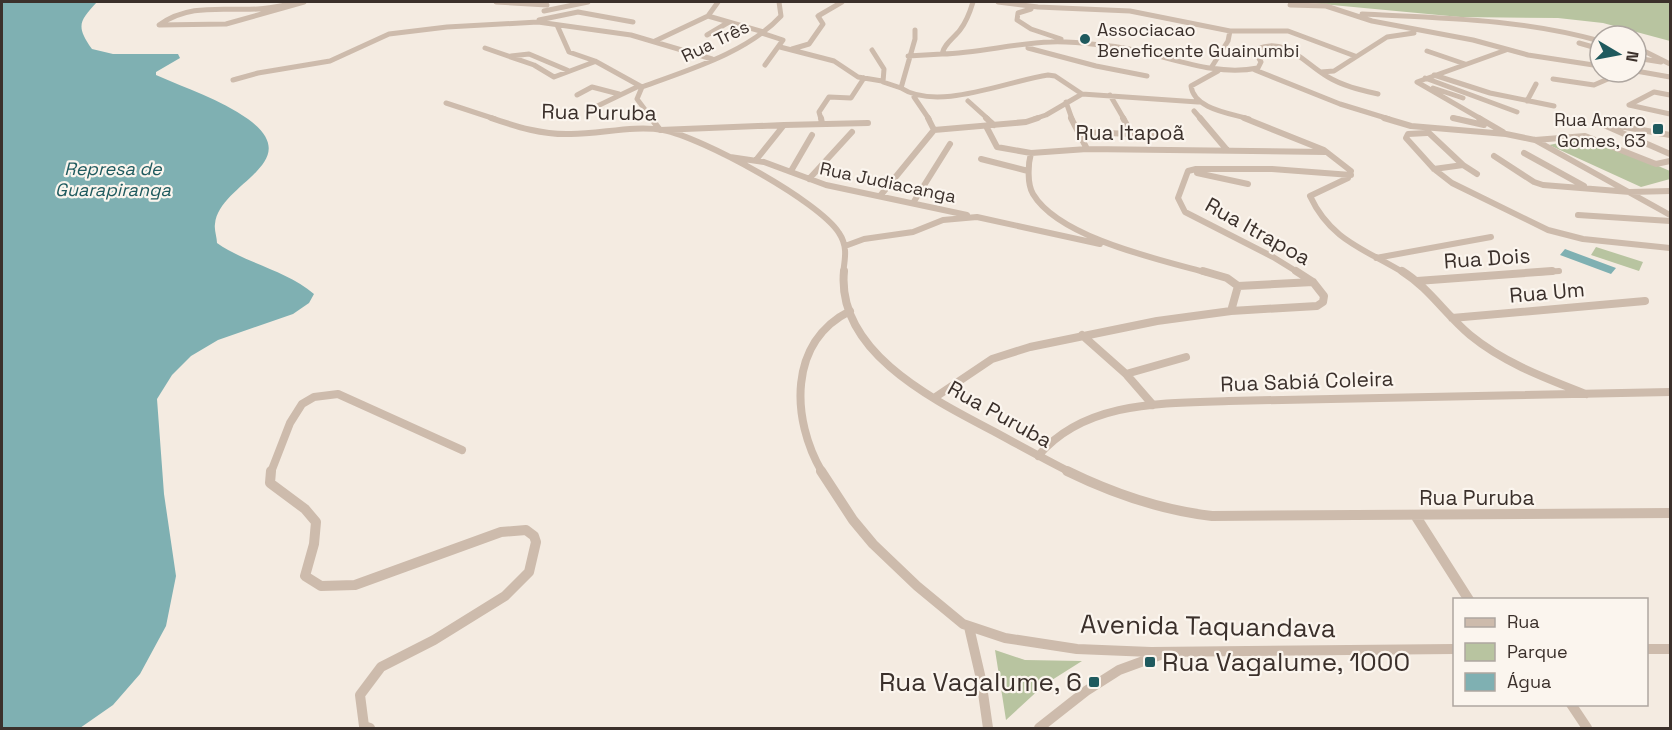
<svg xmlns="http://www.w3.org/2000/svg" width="1672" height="730" font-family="'Space Grotesk',sans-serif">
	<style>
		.green { fill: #b8c4a0 }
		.water { fill: #7fb0b2 }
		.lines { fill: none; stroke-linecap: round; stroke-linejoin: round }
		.street-far3 { stroke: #cdbbac; stroke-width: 5 }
		.street-far2 { stroke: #cdbbac; stroke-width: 6 }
		.street-far1 { stroke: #cdbbac; stroke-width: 8 }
		.street { stroke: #cdbbac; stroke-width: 10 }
		.poi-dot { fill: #1f5a5e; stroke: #fbf5ee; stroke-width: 2 }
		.labels { text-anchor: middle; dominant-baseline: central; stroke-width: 4.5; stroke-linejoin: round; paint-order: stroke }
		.far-poi-label { font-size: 18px; fill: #3b302b; stroke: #fbf5ee; text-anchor: start }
		.far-street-label { font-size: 18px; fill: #3b302b; stroke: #fbf5ee }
		.far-water-label { font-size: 18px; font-style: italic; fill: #1f5a5e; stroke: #fbf5ee }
		.street-label { font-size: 21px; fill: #3b302b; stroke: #fbf5ee }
		.near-street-label { font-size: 26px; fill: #3b302b; stroke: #fbf5ee }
		.near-poi-label { font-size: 26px; fill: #3b302b; stroke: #fbf5ee; text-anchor: start }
	</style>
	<rect width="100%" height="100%" fill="#f4ebe1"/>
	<path class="green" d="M1300 2H1670V41L1603 23 1558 18 1460 17Z
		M1590 137 1670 171V179L1641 187 1549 145Z
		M1596 247 1643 262 1639 271 1591 255Z
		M995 650 1025 660 1082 661 1044 685 1006 720Z"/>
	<path class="water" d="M2 2H97C80 21 75 25 92 49L113 54H178L180 58 156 72V75C187 89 220 99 248 119 308 163 219 183 215 224 214 230 217 237 217 243 247 264 286 270 314 294L309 303 293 314 218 340 191 356 172 375 157 399 164 494 176 576 166 626 140 674 113 705 80 728H2Z
		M1565 249 1616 268 1611 274 1560 255Z"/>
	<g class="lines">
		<path class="street-far3" d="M304 2 226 24 159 25C190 3 222 11 258 9 273 8 289 4 304 2Z
			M496 2 547 5
			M998 2 1038 7 1130 11 1230 31H1288L1355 56
			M1290 5 1326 6 1372 21 1473 40 1528 55 1600 66
			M1031 9 1018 13 1017 20 1031 29 1061 39
			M544 11 588 2
			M1362 14C1442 18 1523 19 1600 41
			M708 16 764 32
			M539 20 578 12 633 22
			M557 25 569 52 595 61 642 87 637 99 652 119
			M915 30V39L901 88C938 112 1007 81 1048 75L1055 76 1082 94 1198 102
			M762 33 783 40 765 65
			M707 35 729 22
			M655 41 708 16 718 2
			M1579 43 1600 49
			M780 47 834 61 858 77 882 81
			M1636 47 1670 64
			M485 48 534 65 554 77 594 62
			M1028 48 1096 66 1147 76
			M792 49 809 44 823 24 818 16 842 2
			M872 50 884 69 883 82 901 88
			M1427 51 1465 64
			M942 54C979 53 1015 43 1051 42 1070 41 1091 44 1110 46 1160 51 1208 78 1258 68L1261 62 1256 53 1257 49C1286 36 1305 64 1328 77 1343 86 1361 90 1378 94
			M511 56 529 54 567 70
			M908 56 942 54C944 44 954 38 960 30 967 21 970 12 973 2
			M1636 58 1661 62
			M1211 68 1228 41 1230 31
			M1255 70 1340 104 1389 119
			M1218 71 1191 86C1194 109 1229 113 1249 119
			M1636 71 1670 77
			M1321 72 1334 71 1387 37 1414 33
			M1434 75 1490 93 1554 106
			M1425 78 1517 112
			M1553 79 1594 85 1624 72
			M233 80 258 73 330 61 389 34 447 27 538 22 631 35 712 59
			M642 87C688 70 747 53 781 16L779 2
			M1433 88 1463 98
			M577 95 592 87 619 94
			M1110 95 1124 119
			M1670 95 1654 92 1629 105 1670 114
			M914 97 929 119
			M968 101 988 119
			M1527 101 1536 84
			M1066 102 1072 119
			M446 103 495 119
			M587 111 639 86
			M1194 111 1201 119
			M1453 118 1459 119
			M821 119 819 112 829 97 851 98 864 78
			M1034 119 1046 115 1082 94
			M1481 119 1417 82 1506 50"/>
		<path class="street-far2" d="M491 118C517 127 543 135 571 134 601 134 633 125 663 130 701 137 819 201 839 233 848 246 845 259 843 273
			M651 118 660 130 784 125
			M821 118 822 123
			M928 118 934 130 1026 122 1038 118
			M986 118 994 125
			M1071 118 1087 149
			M1123 118 1132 134
			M1200 118 1227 150
			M1244 118 1324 150 1351 171 1348 178 1310 196C1331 241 1365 249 1404 273
			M1384 118 1411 126 1506 134 1535 140 1585 136 1656 164 1670 161
			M1453 118 1484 125
			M1479 118 1503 132
			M1597 122 1670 154
			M1597 122 1670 135
			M986 126 997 147 1031 153 1087 149 1326 152
			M1078 132 1162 135
			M1427 133 1408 134 1406 138 1434 169 1452 183 1548 230 1583 239 1670 248
			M1429 133 1463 165 1477 174
			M1535 140 1670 215
			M1031 153C1028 164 1027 184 1033 194 1059 238 1161 260 1208 273
			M1524 153 1584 186
			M1494 156 1534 182 1543 185 1630 192 1670 191
			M730 157 764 162 826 185 967 215
			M981 159 1028 171
			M756 160 784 125 868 123
			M1434 169 1463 165
			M791 171 812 135
			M1197 173 1248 184
			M809 179 852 132
			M880 196 934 130
			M913 203 950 144
			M1578 215 1670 221
			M845 246 864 239 913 232 943 220 977 217 1100 244
			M1376 258 1491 237
			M1299 273 1273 257 1185 212 1178 198 1188 171 1196 169H1272L1351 175
			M1531 273 1559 271"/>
		<path class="street-far1" d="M844 271C836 352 934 400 993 431 1019 445 1044 459 1070 472
			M1203 271 1227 278 1238 286 1231 311
			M1402 271C1429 288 1445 314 1470 335 1504 363 1545 378 1586 394
			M1417 281 1552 271
			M1238 286 1313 282
			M1452 318 1645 301
			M1082 335 1126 374 1153 405
			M1126 374 1186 357
			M934 398 992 359 1030 347 1157 321 1231 311 1317 306 1323 302 1324 296 1313 282 1296 271
			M1038 456C1084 401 1162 403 1229 401L1670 392
			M271 472 290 423 302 404 314 397 338 394 462 450
			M822 472C791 419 788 342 850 311"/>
		<path class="street" d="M271 471 270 483 305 509 316 522 314 544 305 576 321 586 355 585 501 532 526 530 534 536 536 542 529 572 505 596 434 640 381 667 360 695 364 726 370 728
			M821 471 853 520 873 544 917 586 963 624 1005 638 1077 649 1151 652 1454 649
			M1067 471C1114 494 1160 510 1212 516L1670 513
			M1415 515 1469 600
			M969 627 981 679 988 728
			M1646 649H1670
			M1571 704 1587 728
			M1039 728 1086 691 1119 670 1160 655"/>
	</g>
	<g class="poi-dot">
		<circle cx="1085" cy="39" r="6"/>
		<rect x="1652" y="123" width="12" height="12" rx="3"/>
		<rect x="1144" y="656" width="12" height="12" rx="3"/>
		<rect x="1088" y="676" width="12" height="12" rx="3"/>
	</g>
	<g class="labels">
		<g class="far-poi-label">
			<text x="1097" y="29">Associacao<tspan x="1097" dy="21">Beneficente Guainumbi</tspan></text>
			<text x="1646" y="119" text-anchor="end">Rua Amaro<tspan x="1646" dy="21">Gomes, 63</tspan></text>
		</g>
		<g class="far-street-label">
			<text transform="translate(715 41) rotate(-26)">Rua Três</text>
			<text transform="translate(888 182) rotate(12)">Rua Judiacanga</text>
		</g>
		<g class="far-water-label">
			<text x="113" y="168">Represa de<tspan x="113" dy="21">Guarapiranga</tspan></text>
		</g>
		<g class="street-label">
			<text transform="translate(599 112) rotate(1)">Rua Puruba</text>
			<text x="1130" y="132">Rua Itapoã</text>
			<text transform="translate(1258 231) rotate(29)">Rua Itrapoa</text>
			<text transform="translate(1487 258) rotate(-4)">Rua Dois</text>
			<text transform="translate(1547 292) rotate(-5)">Rua Um</text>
			<text transform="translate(1307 381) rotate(-2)">Rua Sabiá Coleira</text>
			<text transform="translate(1000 414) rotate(29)">Rua Puruba</text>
			<text x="1477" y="497">Rua Puruba</text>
		</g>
		<g class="near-street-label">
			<text transform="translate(1208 626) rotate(1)">Avenida Taquandava</text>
		</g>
		<g class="near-poi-label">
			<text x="1162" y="662">Rua Vagalume, 1000</text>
			<text x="1082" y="682" text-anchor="end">Rua Vagalume, 6</text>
		</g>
	</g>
	<rect width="1672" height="730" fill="none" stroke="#3b302b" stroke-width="6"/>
	<rect x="1453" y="598" width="195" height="108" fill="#fbf5ee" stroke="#aea6a0" stroke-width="1.5"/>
	<rect x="1465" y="618" width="30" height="9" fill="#cdbbac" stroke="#aea6a0" stroke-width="1.5"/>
	<text x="1507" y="628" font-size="18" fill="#3b302b">Rua</text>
	<rect x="1465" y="643" width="30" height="18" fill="#b8c4a0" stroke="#aea6a0" stroke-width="1.5"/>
	<text x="1507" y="658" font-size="18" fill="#3b302b">Parque</text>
	<rect x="1465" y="673" width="30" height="18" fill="#7fb0b2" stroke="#aea6a0" stroke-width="1.5"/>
	<text x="1507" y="688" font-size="18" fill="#3b302b">Água</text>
	<g transform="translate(1618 54) rotate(100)"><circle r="28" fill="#fbf5ee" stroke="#aea6a0" stroke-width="1.5"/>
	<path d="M0-4.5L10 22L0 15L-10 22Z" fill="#1f5a5e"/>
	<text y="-9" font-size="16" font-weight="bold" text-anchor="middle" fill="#3b302b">N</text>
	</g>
</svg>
